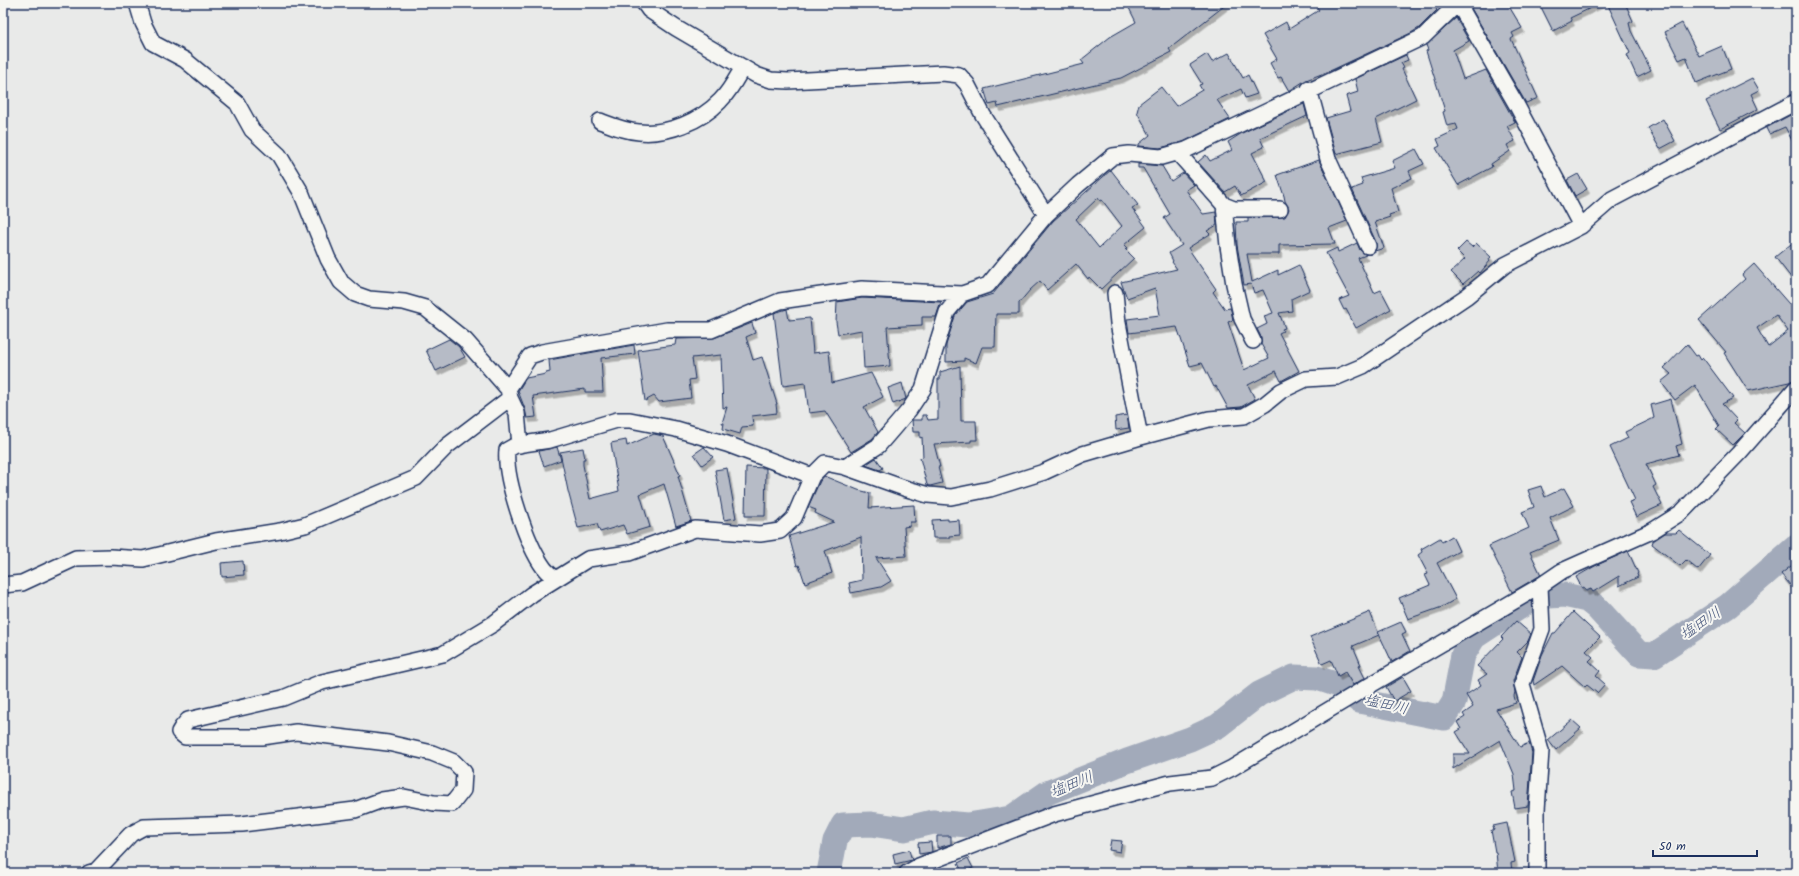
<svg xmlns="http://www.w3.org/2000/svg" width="1799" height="876" font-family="Kalam,'Klee One',sans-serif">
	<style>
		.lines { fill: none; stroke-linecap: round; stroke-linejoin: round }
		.river { stroke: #a2aaba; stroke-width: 25 }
		.building { fill: #b6bbc6; stroke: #1b2f5e; fill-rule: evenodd; filter: url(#shadow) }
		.street-casing { stroke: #1b2f5e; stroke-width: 18 }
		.street { stroke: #f6f6f2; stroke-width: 15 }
		.labels { text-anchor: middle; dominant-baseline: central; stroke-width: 4; stroke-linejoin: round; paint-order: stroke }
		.water-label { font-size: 15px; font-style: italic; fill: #44547a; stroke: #f6f6f2 }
	</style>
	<defs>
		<filter id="shadow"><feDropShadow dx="2.5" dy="4.5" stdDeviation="0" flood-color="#0004"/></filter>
	</defs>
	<rect width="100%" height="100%" fill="#e9eae9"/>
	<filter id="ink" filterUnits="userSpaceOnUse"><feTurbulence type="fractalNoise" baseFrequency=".025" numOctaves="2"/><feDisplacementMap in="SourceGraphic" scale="8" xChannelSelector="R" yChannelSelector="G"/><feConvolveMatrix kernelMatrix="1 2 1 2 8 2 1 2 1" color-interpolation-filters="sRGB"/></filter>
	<g filter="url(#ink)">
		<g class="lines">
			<path class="river" d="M829 873 835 841 843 825 871 824 904 829 933 822 968 825 1011 818 1047 793 1127 761 1190 739 1218 726 1259 694 1294 677 1317 678 1347 688 1359 701 1444 718 1454 702 1463 655 1474 637 1535 597 1564 595 1587 600 1597 608 1639 654 1654 655 1728 606 1796 547"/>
		</g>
		<path class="building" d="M1134 3H1228L1169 49 1171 52 1121 78 998 107 997 103 989 105 984 89 1084 64 1081 60 1110 37 1136 22 1128 6Z
			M1314 3H1432L1437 10 1419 28 1411 33 1332 70 1306 80 1289 91 1281 77 1278 78 1270 63 1277 59 1263 35 1286 22 1289 29 1319 10Z
			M1468 3H1507L1522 28 1512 33 1514 37 1511 39 1538 98 1526 103Z
			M1539 3H1601L1570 18 1572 21 1553 31Z
			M1607 3H1625L1633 21 1629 23 1631 31 1651 70 1637 77 1627 55 1630 53Z
			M1456 18 1469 41 1453 50 1463 79 1486 70 1515 122 1507 126 1515 141 1507 145 1510 151 1491 164 1492 167 1458 185 1436 148 1440 146 1437 139 1458 129 1456 124 1447 126 1443 112 1445 111 1426 51 1428 50 1426 45Z
			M1682 23 1699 56 1722 46 1731 69 1696 83 1686 57 1679 60 1665 32Z
			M1229 53 1243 78 1248 75 1257 94 1245 98 1241 89 1217 100 1230 119 1183 142 1160 148 1139 146V144L1150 135 1137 112 1139 104 1161 87 1176 106 1202 90 1199 85 1202 84 1190 65 1207 54 1212 62Z
			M1406 55 1408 60 1401 63 1404 68 1402 69 1416 99 1376 119 1382 142 1336 154 1326 118 1350 111 1346 96 1358 92 1355 79Z
			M1752 78 1759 90 1751 94 1758 109 1720 129 1706 101Z
			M1304 104 1307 116 1260 138 1264 147 1252 153 1267 182 1241 196 1235 186 1225 192 1198 162 1206 155 1210 161 1232 150 1228 142 1242 133Z
			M1796 112V148L1785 127 1769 134 1766 128Z
			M1663 119 1675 141 1660 149 1648 128Z
			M1416 149 1424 164 1409 171 1412 178 1391 188 1398 212 1389 215 1390 217 1375 222 1384 248 1375 251 1376 242 1352 189 1363 185 1361 178 1395 168 1392 161Z
			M1319 160 1347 221 1329 228 1335 244 1279 245V254H1247L1252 282 1278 270V275L1299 265 1310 290 1291 299 1292 311 1279 313 1285 328 1282 329 1283 331 1279 333 1299 371 1281 381 1276 371 1248 385 1255 399 1241 407 1228 408 1216 386 1214 387 1202 363 1190 366 1177 327 1129 333 1127 319 1160 315 1155 288 1127 298 1121 282 1177 269 1172 262 1173 261 1169 253 1182 245 1164 218 1170 214 1143 168H1138V164L1162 166 1171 181 1183 173 1194 185 1186 190 1203 214 1216 212 1217 225 1207 231 1210 234 1188 248 1216 289 1213 292 1225 309 1230 308 1231 310 1233 320 1228 322 1244 370 1269 358 1261 344V337L1257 329 1267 324 1264 316 1273 313 1263 290 1254 293 1251 284 1244 285 1237 245 1236 222H1248V218L1285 217 1289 209 1285 201 1284 196 1277 175Z
			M1111 170 1138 205 1132 208 1146 227 1124 245 1127 248 1125 249 1134 258 1101 289 1089 277 1088 279 1076 264 1047 290 1040 281 1030 290 1019 303V314H996L995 347H982L976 363 964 358V361L946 362V345L955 316 967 302 993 294 1053 221ZM1098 198 1100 201 1102 200 1122 226 1099 248 1076 219Z
			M1578 174 1587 189 1575 196 1567 180Z
			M1796 240V284L1775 257Z
			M1466 242 1472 247 1476 243 1491 257 1489 259 1490 261 1480 273 1478 271 1463 284 1451 272 1465 259 1457 251Z
			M1357 243 1360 250 1366 255 1358 258 1374 293 1381 290 1391 309 1356 328 1346 309 1344 310 1339 300 1349 296 1326 253 1337 248 1338 252Z
			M1754 264 1796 312V379L1789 382 1748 391 1724 353 1726 352 1699 320 1745 279 1742 275ZM1776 315 1788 331 1768 347 1757 328Z
			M862 298 941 302 936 317H922V325L887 327 890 366 864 368 862 330 838 334 836 322 837 302Z
			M787 309 789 320 810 318 813 353 829 351 832 383 871 373 883 397 864 407 878 432 872 439 851 452 825 411 809 413 805 383 783 386 774 313Z
			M752 323 755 333 746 337 753 360 762 357 777 404H776L777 413 752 416 753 426 742 427 740 434 723 429 724 423H722L727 407 723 408 721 355 692 358 695 379 689 380 691 398 659 402 654 396 645 401 638 350 675 345 676 339 714 338Z
			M449 339 459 347 465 357 436 371 426 350Z
			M1687 344 1696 356 1698 355 1701 360 1703 358 1733 398 1722 404 1737 420 1734 423 1745 433 1733 445 1716 429 1719 426 1695 385 1675 400 1661 382 1671 374 1664 368Z
			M634 345 635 354 601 358 603 392H585V389L533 396 536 417 527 418 525 409 518 391 526 378 546 374V373L550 372 549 360Z
			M960 366 961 421H976L977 440H971V442L934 444 940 467H938L942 483 930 486 927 485 920 458 923 457 922 437 920 438V432H913L912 420H922V415H926L928 420 938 419V379H940V372Z
			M902 383 906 399 893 404 888 388Z
			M1671 399 1682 444 1676 446 1679 455 1646 464 1656 485 1653 487 1662 505 1636 517 1629 502 1635 500 1610 447 1628 438 1625 432 1654 418 1651 405Z
			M1127 415 1129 428 1116 430 1115 417Z
			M654 434 663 436 680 475 678 476 691 521 676 526 664 484 640 494 650 527 627 534 623 525 600 532 597 524 578 528 568 491 560 452 583 448 585 459H583V465L590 499 619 491 611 443 626 440 627 446Z
			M557 447 561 460 544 466 539 451Z
			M704 447 713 457 702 465 694 454Z
			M876 458 883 468 880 470 865 465Z
			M746 467 766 468 765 516H745Z
			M727 468 736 518 724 520 715 470Z
			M824 476 858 490 870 493 869 508 914 505 915 522H910V526L904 527 906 556 876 558 891 581 881 587 851 593 849 583 862 580 861 537 825 551 832 573 805 583 799 565 797 566 789 536 834 522 815 513 816 510 808 507 820 481Z
			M1541 486 1545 497 1564 488 1574 506 1550 518 1559 540 1530 552 1541 575 1512 592 1489 546 1529 528 1522 512 1534 507 1528 490Z
			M948 519V521L959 520 960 535 949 536V538H933L932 520Z
			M1679 530 1710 555 1698 570 1686 560 1680 566 1652 544 1653 541 1665 533H1676Z
			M1452 536 1459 551 1437 563 1456 599 1442 607 1408 619 1399 598 1430 585 1425 575 1428 574 1418 555 1422 552 1421 549 1440 538 1442 542Z
			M1628 551 1638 573 1637 574 1638 577 1619 586V576L1593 592 1591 589 1586 591 1584 587 1582 588 1576 577 1595 566Z
			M243 561 244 575 222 577 221 563Z
			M1796 562V592L1781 574Z
			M1370 612 1379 635 1353 646 1361 665 1359 666 1365 678 1353 685 1345 672 1338 676 1331 660 1322 664 1310 637Z
			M1573 612 1600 637 1586 651 1593 657 1589 661 1600 671 1596 676 1605 684 1597 693 1587 685 1585 687 1562 666 1534 685 1533 681 1542 655 1553 633H1555Z
			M1516 621 1531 634 1528 641 1517 652 1522 657 1513 681 1515 692 1514 696 1516 703 1496 709 1520 747 1529 743 1532 753 1528 806 1515 808 1512 792 1516 791 1514 774 1500 740 1453 769V754H1470L1456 732 1461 729 1457 722 1465 717 1463 714 1473 707 1466 695 1481 685 1478 680 1487 674 1477 666 1503 639 1501 637Z
			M1401 622 1406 632 1402 634 1410 651 1392 662 1378 632Z
			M1403 677 1411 691 1394 701 1386 687Z
			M1572 720 1581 728 1556 750 1548 740Z
			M1507 823 1515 862 1511 863 1512 873H1498L1496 852H1495L1491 830H1494L1493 826Z
			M937 836H951V844L937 848Z
			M1111 840 1122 841 1120 852 1109 850Z
			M931 842 932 852 919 854 918 843Z
			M909 850 912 860 895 864 893 854Z
			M968 858 973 868 962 872 958 863Z"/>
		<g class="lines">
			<defs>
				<path id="street" d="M137 3 143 23 153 43 185 60 237 103 252 130 279 155 301 192 328 259 341 282 355 294 369 299 404 302 425 308 465 340 508 389 510 398 517 413 520 445
					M644 3 649 10 676 28 756 75 771 80 788 81 943 73 959 75 967 84 983 115 1046 215
					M1458 3 1516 104 1581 226
					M1309 89 1328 159 1368 246
					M600 121C613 126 625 131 639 132 667 135 701 121 720 101 730 91 736 79 743 67
					M1177 152 1224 205 1228 246 1234 284 1242 319 1253 341
					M1224 205 1234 209H1280
					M1115 293 1118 323 1140 437
					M508 389 530 356 542 352 667 330H711L780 301 862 289 962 294 988 285 1046 215 1078 185 1113 156 1129 154 1161 157 1186 150 1423 37 1458 3
					M845 467 878 446 909 410 923 389 947 312 962 294
					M555 579C551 575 547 572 544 568 527 545 504 478 507 450L516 445 550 440 617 420H630L676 429 727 444 812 476
					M3 585 22 583 76 558 111 557 143 559 216 541 280 531 305 525 416 478 447 446 510 398
					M89 873 96 871 131 834 144 827 242 824 355 810 382 800 404 797 434 803 452 804 463 790 464 772 454 762 432 753 388 743 296 732 262 737H185L179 732 182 727 188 720 283 698 322 682 443 654 493 624 532 594 588 559 629 553 695 529 760 534 780 531 794 518 812 476 825 463 845 467 904 488 928 495 951 497 990 489 1044 472 1083 454 1137 438 1209 419 1244 416 1265 404 1281 391 1306 379 1337 377 1363 366 1467 296 1505 265 1581 226 1612 199 1796 102
					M907 873 919 866 1054 814 1170 783 1212 778 1232 768 1362 690 1540 586 1562 571 1652 531 1682 512 1739 453 1796 388
					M1537 873V810L1541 751 1522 684 1542 629 1540 586"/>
			</defs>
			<use href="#street" class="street-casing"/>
			<use href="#street" class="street"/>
		</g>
	</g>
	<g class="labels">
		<g class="water-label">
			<text transform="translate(1701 624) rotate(-34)">塩田川</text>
			<text transform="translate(1386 705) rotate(13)">塩田川</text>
			<text transform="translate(1072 785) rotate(-22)">塩田川</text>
		</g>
	</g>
	<rect width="1799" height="876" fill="none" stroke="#f6f6f2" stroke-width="16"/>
	<rect x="8" y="8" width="1783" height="860" fill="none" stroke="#1b2f5e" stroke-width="1.5" filter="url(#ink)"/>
	<path d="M1653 850v6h104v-6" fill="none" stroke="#1b2f5e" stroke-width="2"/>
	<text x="1659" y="850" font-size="12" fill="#1b2f5e" stroke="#f6f6f2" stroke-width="3" paint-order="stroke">50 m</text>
</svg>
